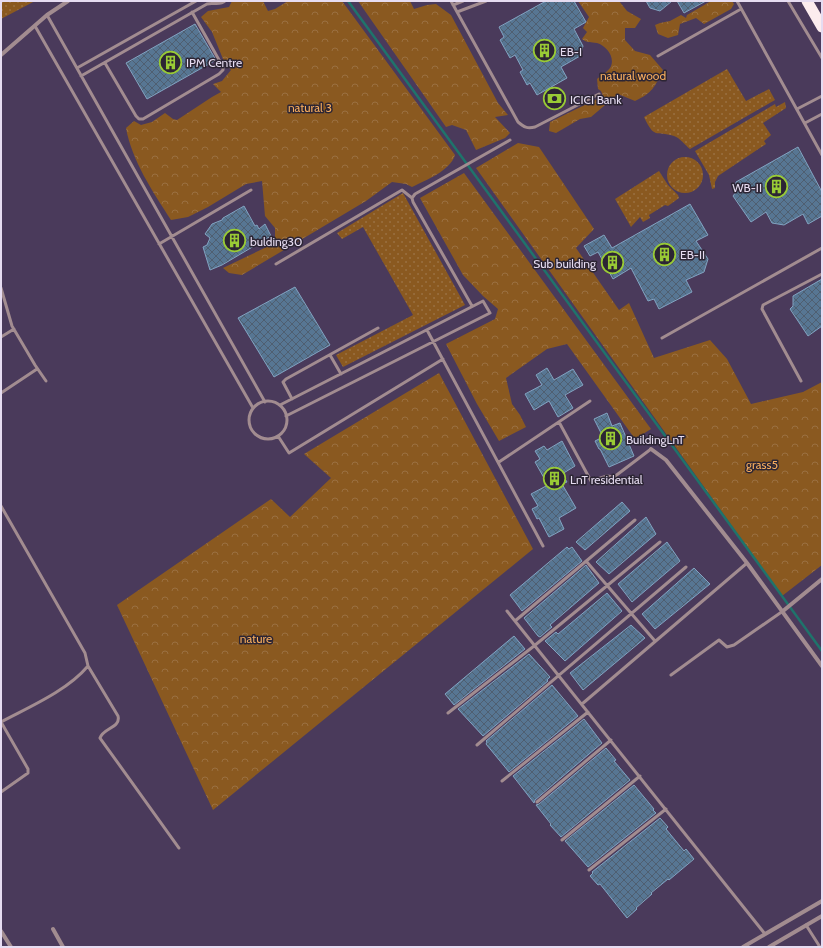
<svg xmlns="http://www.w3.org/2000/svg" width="823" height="948" font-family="Cabin,sans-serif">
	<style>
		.grass { fill: url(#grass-dots) }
		.forest { fill: url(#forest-crowns) }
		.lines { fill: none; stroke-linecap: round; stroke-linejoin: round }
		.stream { stroke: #1f736b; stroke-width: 2.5 }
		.building { fill: url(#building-cross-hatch); stroke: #82a3c1 }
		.service { stroke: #a28c90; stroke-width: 3 }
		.minor { stroke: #a28c90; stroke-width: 4 }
		.trunk { stroke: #fcecee; stroke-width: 11 }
		.labels { text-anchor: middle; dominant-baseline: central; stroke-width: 3; stroke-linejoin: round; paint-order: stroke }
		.poi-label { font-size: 12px; fill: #e6dcf1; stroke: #2c2534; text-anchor: start }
		.park-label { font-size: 12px; fill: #f5ac5d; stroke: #2c2534 }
	</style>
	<defs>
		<pattern id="grass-dots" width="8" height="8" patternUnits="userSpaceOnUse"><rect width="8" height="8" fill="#8a5920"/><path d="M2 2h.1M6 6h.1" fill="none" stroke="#9a7041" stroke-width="1.8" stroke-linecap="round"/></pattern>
		<pattern id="forest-crowns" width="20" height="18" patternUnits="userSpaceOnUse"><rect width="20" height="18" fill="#8a5920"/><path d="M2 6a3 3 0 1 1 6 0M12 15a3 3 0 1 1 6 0" fill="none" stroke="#9a7041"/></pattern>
		<pattern id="building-cross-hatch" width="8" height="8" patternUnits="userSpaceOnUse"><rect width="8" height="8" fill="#577693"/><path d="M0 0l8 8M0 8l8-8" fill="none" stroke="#4f5f71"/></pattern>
	</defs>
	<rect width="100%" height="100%" fill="#4a3a5b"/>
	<path class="grass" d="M1 1H35L1 19Z
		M727 69 746 101 769 89 775 100 690 149C685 145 680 138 674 136 655 130 655 140 644 117Z
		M785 102 786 108 763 123 771 135 764 141 766 144 718 176 715 182V188L712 189 709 175 695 151 775 104 776 107Z
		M667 175a18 18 0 1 1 36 0a18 18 0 1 1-36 0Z
		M659 171 668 185 678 195 679 198 668 206 665 205 649 215 650 218 643 222 640 217 631 227 615 199Z
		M403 193 465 305 343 367 336 355 413 315 363 227 342 239 337 233Z"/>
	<path class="forest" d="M232 1H263L268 11 275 9 288 1H342L455 155C450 171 426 180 412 187L406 184 392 182 366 201 242 275 229 273 223 268 275 243V228L265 216 262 181 246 184 208 207 188 217 171 220C153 192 132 161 126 128L134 121 141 125 152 122 165 113 173 119 177 120 212 97 221 92 213 84 222 81 231 70 223 59 212 32 201 17 208 11 229 7Z
		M358 1H410L414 9 427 5 436 4 451 15 498 103 508 115 495 117 510 133 505 138 476 150 466 130 452 125 446 127Z
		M578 1H619L627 11 641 19 635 28H625V40L635 51 650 55 663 70C655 87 652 93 635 101L618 94 591 117 580 119 556 133 549 131 550 122 603 96 601 91 598 89 597 79C601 76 607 72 610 68 616 58 607 46 597 43 591 42 587 43 582 39L587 32 583 28 589 17Z
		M711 1H732L734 4 731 9 704 24 696 18 680 24 678 35 668 38 658 34 655 25 660 23 670 21 681 15 686 18 687 15Z
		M518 143 539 147 594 229 576 248 619 310 629 303 654 358 710 340 727 359 751 404 803 392 822 382V565L782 596 476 168Z
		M464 173 651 429 635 439 567 344 547 349 506 378 512 404 520 415 526 427 499 441 477 404 446 344 495 319 498 309 483 296 463 275 420 198Z
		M439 373 533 549 213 810 117 605 271 499 290 517 331 478 304 454Z"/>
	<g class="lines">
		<path class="stream" d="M348 1 822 651"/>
	</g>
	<path class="building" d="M546 1H574L586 22 574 29 583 46 580 56 561 67 567 78 537 95 530 83 527 85 520 72 523 70 515 55 510 58 500 40 504 37 499 27Z
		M646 1H672L660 11 650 8Z
		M677 1H706L684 13Z
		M195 24 216 60 147 99 126 63Z
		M798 147 822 192V216L808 224 803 214 784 225 772 223 766 212 751 222 733 196 736 192V182Z
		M690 204 708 235 696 241 708 259 704 272 686 280 692 292 659 309 654 299 648 301 631 268 613 279 598 252 590 256 584 246 604 235 612 248Z
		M244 206 255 226 257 225 259 229 265 224 271 236 222 265 210 270 203 247 207 245 210 238 205 234 212 224 222 220 223 218Z
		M822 279V326L808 336 790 309 793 306V296Z
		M295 287 330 345 274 377 238 318Z
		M547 368 554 380 573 369 583 385 565 395 573 408 558 417 549 401 534 410 525 394 542 385 536 375Z
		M607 413 612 426 620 423 634 456 609 467 600 449H599L595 441 603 437 594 419Z
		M562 441 575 466 562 474 567 482 562 484 576 508 559 518 564 529 549 537 539 518 537 519 532 509 538 506 531 494 548 485 535 462 540 459 535 451 544 446 547 450Z
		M622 502 630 511 585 550 576 542Z
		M646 517 656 534 609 574 596 562Z
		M667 542 680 561 632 602 618 584Z
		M567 547 569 549 572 547 582 561 522 611 510 595Z
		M586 565 599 583 550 625 552 627 540 637 538 636 524 618Z
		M694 568 710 584 655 629 642 614Z
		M607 593 622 611 565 661 545 641 556 632 558 634Z
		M631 625 645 638 583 690 570 673Z
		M514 636 525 649 454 705 445 694Z
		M529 654 550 677 547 680 548 681 483 736 458 709Z
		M552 685 578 716 509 772 486 744 487 742 486 741Z
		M584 719 602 743 535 800 534 803 513 776Z
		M606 748 616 760 614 761 630 780 561 837 550 825 551 824 536 805 539 804Z
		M634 785 654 809 653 810 656 813 588 867 565 841Z
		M660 818 668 827 666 829 684 851 686 849 694 859 669 880 668 879 651 893 652 894 636 908 637 909 627 918 600 884 598 885 590 876 593 873 592 872Z"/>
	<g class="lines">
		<path class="service" d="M451 1 518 122C524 127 527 129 535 127L599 94
			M737 1 822 155
			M788 1 822 58
			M453 5 463 1
			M457 12 486 1
			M47 15 265 402
			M35 26 253 408
			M658 56 741 9
			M105 63 136 116 139 119H143L219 74 223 70V67L192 12
			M77 68 196 1
			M81 76 207 4C213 2 220 6 225 1
			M797 109 822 96
			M805 123 822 114
			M412 198 415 194 510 140
			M159 244 251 190
			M276 264 402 190 412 198 413 202 472 306
			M1 288 12 326 35 365 46 381
			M427 330 543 546
			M1 337 14 329
			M662 338 822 248
			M330 355 341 374
			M801 381 762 309 763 305 822 274
			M1 393 37 369
			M292 399 283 382 286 379 378 328
			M249 420a19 19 0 1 1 38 0a19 19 0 1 1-38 0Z
			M280 405 483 301 490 313 286 416
			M559 422 591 481 607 476 614 477 651 449
			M278 436 289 453 443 359
			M499 462 590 401
			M1 506 85 653 88 666C67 691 29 707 1 722
			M586 561 655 641
			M507 611 765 934
			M515 621 635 520
			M88 666 118 716C121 728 103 728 100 738L179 848
			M671 675 719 640 727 647 734 645 783 611
			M582 704 747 563
			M448 713 534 646 660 542
			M477 745 686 567
			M502 781 588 712
			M1 792 28 773V769L1 722
			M537 802 611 740
			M562 840 640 776
			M589 870 666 809
			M806 925 820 947"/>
		<path class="minor" d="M1 55 47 15 68 1
			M651 449 666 460 747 563 822 666
			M783 611 822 579
			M53 929 63 947
			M1 931 11 947
			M743 947 822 901
			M769 947 822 916"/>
		<path class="trunk" d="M807 1 822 27"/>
	</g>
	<defs>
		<symbol id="building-ring" viewBox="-11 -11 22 22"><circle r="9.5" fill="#2c2534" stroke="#99cb35" stroke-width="1.5"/><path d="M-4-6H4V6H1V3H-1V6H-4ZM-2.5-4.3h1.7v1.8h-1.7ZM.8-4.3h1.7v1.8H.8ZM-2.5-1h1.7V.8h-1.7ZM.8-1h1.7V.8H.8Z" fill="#99cb35"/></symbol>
		<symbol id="bank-ring" viewBox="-11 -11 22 22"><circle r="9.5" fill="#2c2534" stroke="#99cb35" stroke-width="1.5"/><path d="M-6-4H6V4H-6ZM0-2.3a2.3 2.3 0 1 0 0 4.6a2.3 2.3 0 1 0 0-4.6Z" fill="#99cb35"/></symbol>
	</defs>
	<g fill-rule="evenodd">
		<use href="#building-ring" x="532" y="38" width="25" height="25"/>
		<use href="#building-ring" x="158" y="50" width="25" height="25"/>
		<use href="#bank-ring" x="542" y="86" width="25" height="25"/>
		<use href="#building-ring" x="764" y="174" width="25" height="25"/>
		<use href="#building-ring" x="222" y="228" width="25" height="25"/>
		<use href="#building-ring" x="652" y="242" width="25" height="25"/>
		<use href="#building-ring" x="600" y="250" width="25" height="25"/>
		<use href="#building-ring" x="598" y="426" width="25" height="25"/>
		<use href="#building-ring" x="542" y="466" width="25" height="25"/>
	</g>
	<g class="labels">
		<g class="poi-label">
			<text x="560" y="51">EB-I</text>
			<text x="186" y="62">IPM Centre</text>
			<text x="570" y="99">ICICI Bank</text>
			<text x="762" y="187" text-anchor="end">WB-II</text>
			<text x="250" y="241">bulding30</text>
			<text x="680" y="254">EB-II</text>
			<text x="596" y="263" text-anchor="end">Sub building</text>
			<text x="626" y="439">BuildingLnT</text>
			<text x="570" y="479">LnT residential</text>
		</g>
		<g class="park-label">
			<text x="633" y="75">natural wood</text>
			<text x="310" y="107">natural 3</text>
			<text x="762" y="464">grass5</text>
			<text x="256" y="638">nature</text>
		</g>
	</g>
	<rect width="823" height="948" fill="none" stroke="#e6dcf1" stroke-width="4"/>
</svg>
